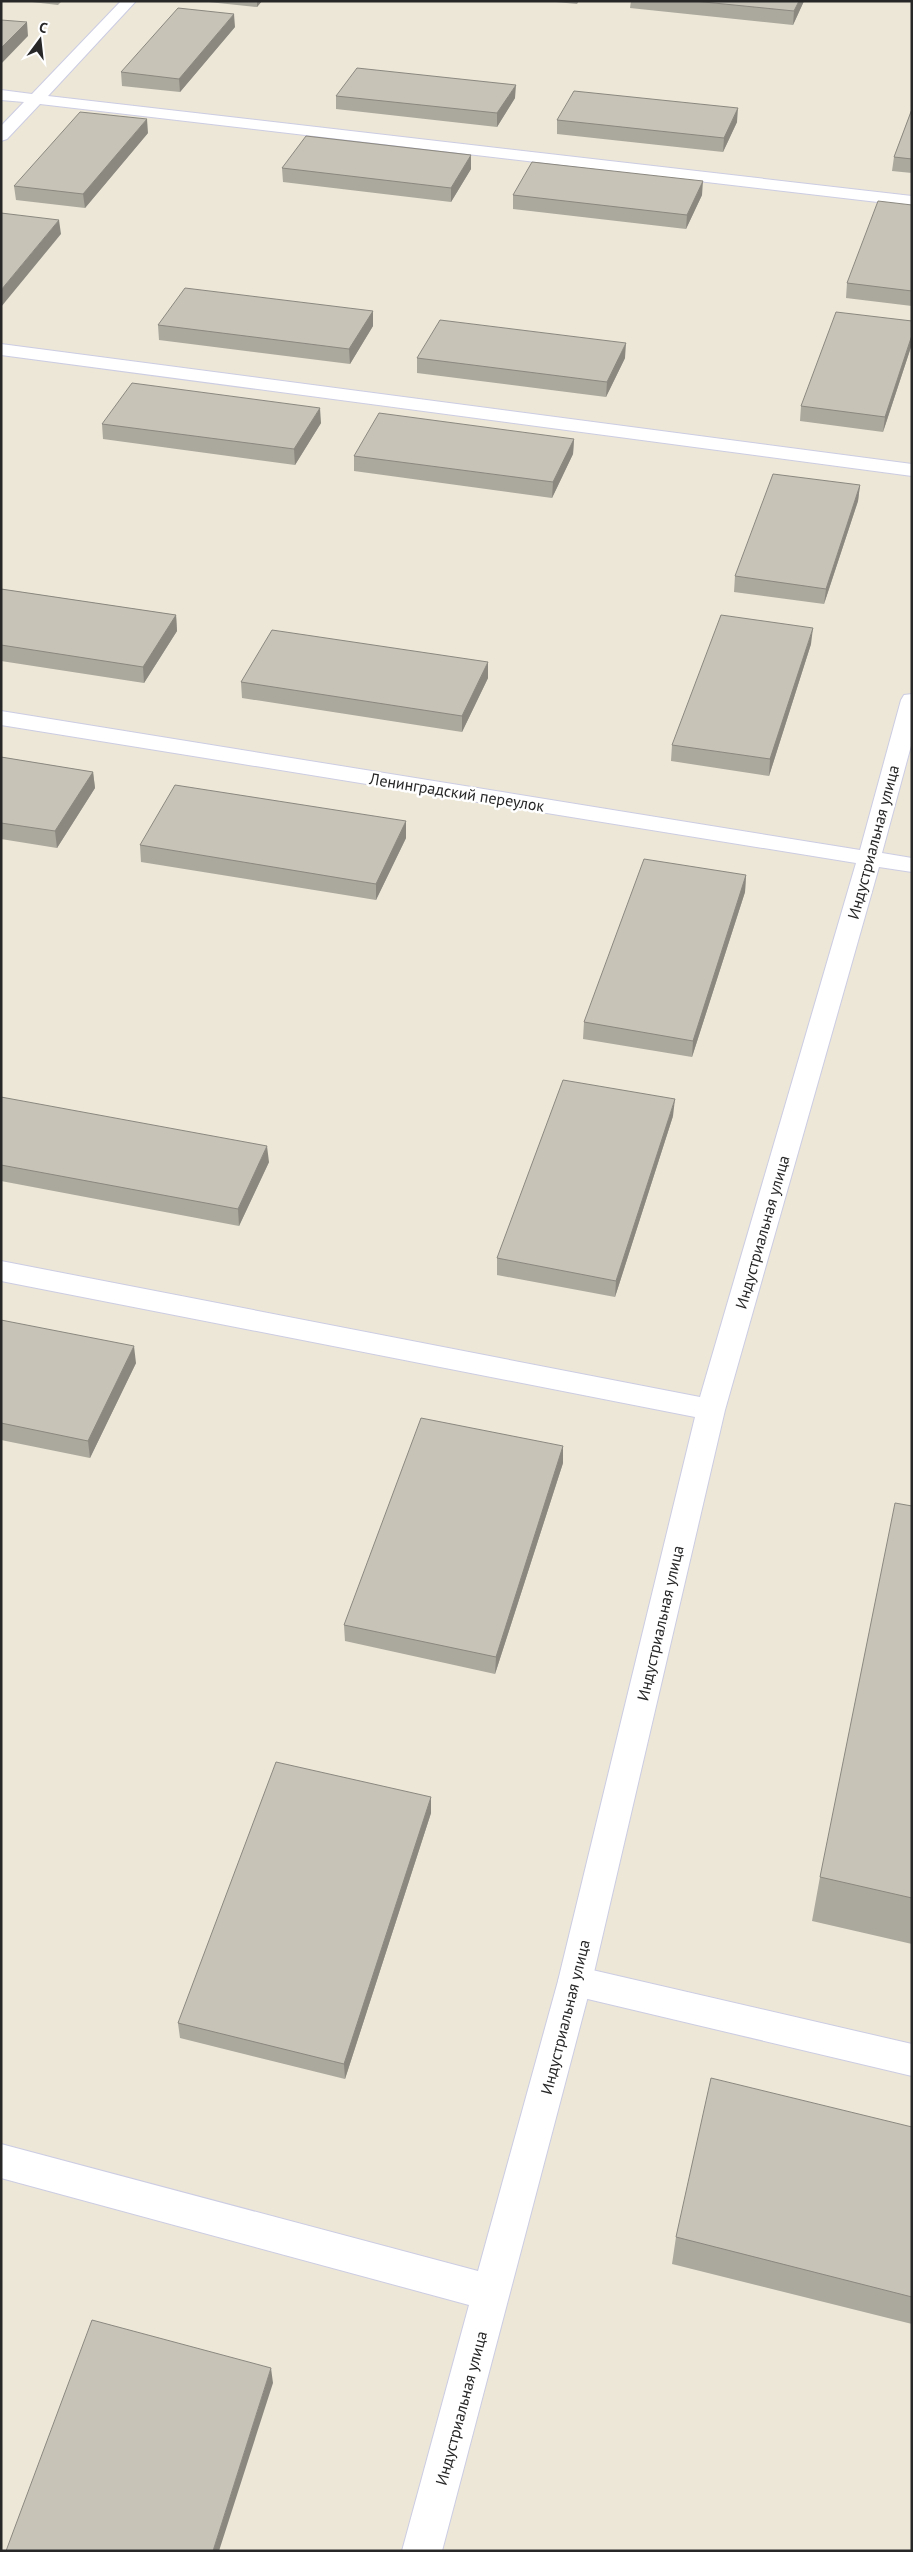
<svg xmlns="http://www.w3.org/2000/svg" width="913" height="2552" font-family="'PT Sans',sans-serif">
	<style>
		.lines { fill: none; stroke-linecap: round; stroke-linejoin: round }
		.service-casing { stroke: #cccce3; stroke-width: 2 }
		.minor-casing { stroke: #cccce3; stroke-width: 2 }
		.service { fill: #fff; fill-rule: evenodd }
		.minor { fill: #fff; fill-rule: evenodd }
		.wall { fill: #aba89d }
		.shaded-wall { fill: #8b8880 }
		.building { fill: #c7c3b7; stroke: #8b8880 }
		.labels { text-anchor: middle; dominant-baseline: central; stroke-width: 5; stroke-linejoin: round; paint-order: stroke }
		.street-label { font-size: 16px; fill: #272727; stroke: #fff }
	</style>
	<rect width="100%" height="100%" fill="#ece7d7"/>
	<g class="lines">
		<defs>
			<path id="service" d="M575 1966 912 2044V2076L575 1996 563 1992 558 1981 563 1970Z"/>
			<path id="minor" d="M121 1H136L48 96 912 196V206L40 104 7 139 1 141V126L24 102 1 100V90L32 94Z
				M1 344 912 464V476L1 355Z
				M912 694V742L882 853 912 858V872L879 867 725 1410 592 1981 442 2551H402L469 2305 1 2178V2144L478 2271 558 1981 695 1417 1 1281V1261L700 1397 856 863 1 725V711L860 850 901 700 904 695Z"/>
		</defs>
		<use href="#service" class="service-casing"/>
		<use href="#minor" class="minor-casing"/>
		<use href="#service" class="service"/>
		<use href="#minor" class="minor"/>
	</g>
	<path class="wall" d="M23 1H62L58 5Z
		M199 1H262L257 7Z
		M545 1H579L577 4Z
		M631 1H804L793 25 630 8Z
		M235 27 180 92 122 86 121 72Z
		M336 96 515 98 497 127 336 109Z
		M912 109V173L892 171 894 157Z
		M557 120 737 122 723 152 557 134Z
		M148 133 85 208 16 200 14 186Z
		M282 168 471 169 451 202 283 182Z
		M513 195H702L686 229 513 209Z
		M912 205V306L846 298 847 283Z
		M373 311V326L350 364 159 340 158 325Z
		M912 321V344L883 432 800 421 801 406Z
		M417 358H625L606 397 417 373Z
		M321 423 295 465 103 439 102 424Z
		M574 439 573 454 552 498 354 471V456Z
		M860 485 858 501 824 604 734 592 735 576Z
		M1 589 176 615 177 631 144 683 1 661Z
		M811 644 769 776 671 761 672 745Z
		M488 678 462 732 242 698 241 682Z
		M1 757 93 772 95 788 57 848 1 839Z
		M406 838 376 900 141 862 140 845Z
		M746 875 745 892 692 1057 583 1039 584 1022Z
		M1 1097 269 1162 239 1226 1 1181Z
		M673 1116 615 1297 497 1275V1258Z
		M1 1320 136 1363 90 1458 1 1440Z
		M563 1446V1463L495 1674 345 1641 344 1625Z
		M912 1506V1944L812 1921 820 1877Z
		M431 1797V1813L345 2079 180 2038 178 2023Z
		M912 2127V2324L672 2264 676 2237Z"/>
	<path class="shaded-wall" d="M257 1H262L257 7Z
		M799 1H804L793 25 794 11Z
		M234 14 235 27 180 92 179 79Z
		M27 22 28 36 1 64V48Z
		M516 85 515 98 497 127V113Z
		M738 108 737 122 723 152 724 138Z
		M147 119 148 133 85 208 83 194Z
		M471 155V169L451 202V188Z
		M703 181 702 195 686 229 687 215Z
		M59 220 61 234 1 307V290Z
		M373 311V326L350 364 349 349Z
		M912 335V344L883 432 885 417Z
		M626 343 625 358 606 397 607 382Z
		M320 408 321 423 295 465 294 449Z
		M574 439 573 454 552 498 553 482Z
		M860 485 858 501 824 604 826 589Z
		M176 615 177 631 144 683 143 667Z
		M813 628 811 644 769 776 770 759Z
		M488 662V678L462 732V716Z
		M93 772 95 788 57 848 55 831Z
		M406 821V838L376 900V884Z
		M746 875 745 892 692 1057 693 1041Z
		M675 1099 673 1116 615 1297 616 1281Z
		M267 1146 269 1162 239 1226 238 1209Z
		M134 1346 136 1363 90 1458 88 1441Z
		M563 1446V1463L495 1674 496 1657Z
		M431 1797V1813L345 2079 344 2064Z
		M271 2368 273 2383 219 2551H213Z"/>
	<path class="building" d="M694 1H799L794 11Z
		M178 8 234 14 179 79 121 72Z
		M1 20 27 22 1 48Z
		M357 68 516 85 497 113 336 96Z
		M574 91 738 108 724 138 557 120Z
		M912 109V159L894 157Z
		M80 112 147 119 83 194 14 186Z
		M306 136 471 155 451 188 282 168Z
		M532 162 703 181 687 215 513 195Z
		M878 201 912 205V291L847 283Z
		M1 213 59 220 1 290Z
		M185 288 373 311 349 349 158 325Z
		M836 312 912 321V335L885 417 801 406Z
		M440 320 626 343 607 382 417 358Z
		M132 383 320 408 294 449 102 424Z
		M379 413 574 439 553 482 354 456Z
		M773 474 860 485 826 589 735 576Z
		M1 589 176 615 143 667 1 645Z
		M721 615 813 628 770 759 672 745Z
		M272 630 488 662 462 716 241 682Z
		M1 757 93 772 55 831 1 823Z
		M175 785 406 821 376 884 140 845Z
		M644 859 746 875 693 1041 584 1022Z
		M563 1080 675 1099 616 1281 497 1258Z
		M1 1097 267 1146 238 1209 1 1165Z
		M1 1320 134 1346 88 1441 1 1423Z
		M421 1418 563 1446 496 1657 344 1625Z
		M895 1503 912 1506V1898L820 1877Z
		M276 1762 431 1797 344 2064 178 2023Z
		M711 2078 912 2127V2297L676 2237Z
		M92 2320 271 2368 213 2551H6Z"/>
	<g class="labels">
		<g class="street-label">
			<text transform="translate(457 792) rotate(9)">Ленинградский переулок</text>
			<text transform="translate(873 842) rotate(-75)">Индустриальная улица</text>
			<text transform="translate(762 1232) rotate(-74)">Индустриальная улица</text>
			<text transform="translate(660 1623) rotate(-77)">Индустриальная улица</text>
			<text transform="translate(565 2017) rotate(-76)">Индустриальная улица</text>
			<text transform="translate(461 2408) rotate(-75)">Индустриальная улица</text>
		</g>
	</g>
	<rect width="913" height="2552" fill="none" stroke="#272727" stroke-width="5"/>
	<g transform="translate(40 40) rotate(15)" stroke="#ffffff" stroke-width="4" paint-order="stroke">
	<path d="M0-4L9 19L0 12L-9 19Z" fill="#272727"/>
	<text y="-8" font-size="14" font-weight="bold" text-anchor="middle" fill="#272727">С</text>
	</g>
</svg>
